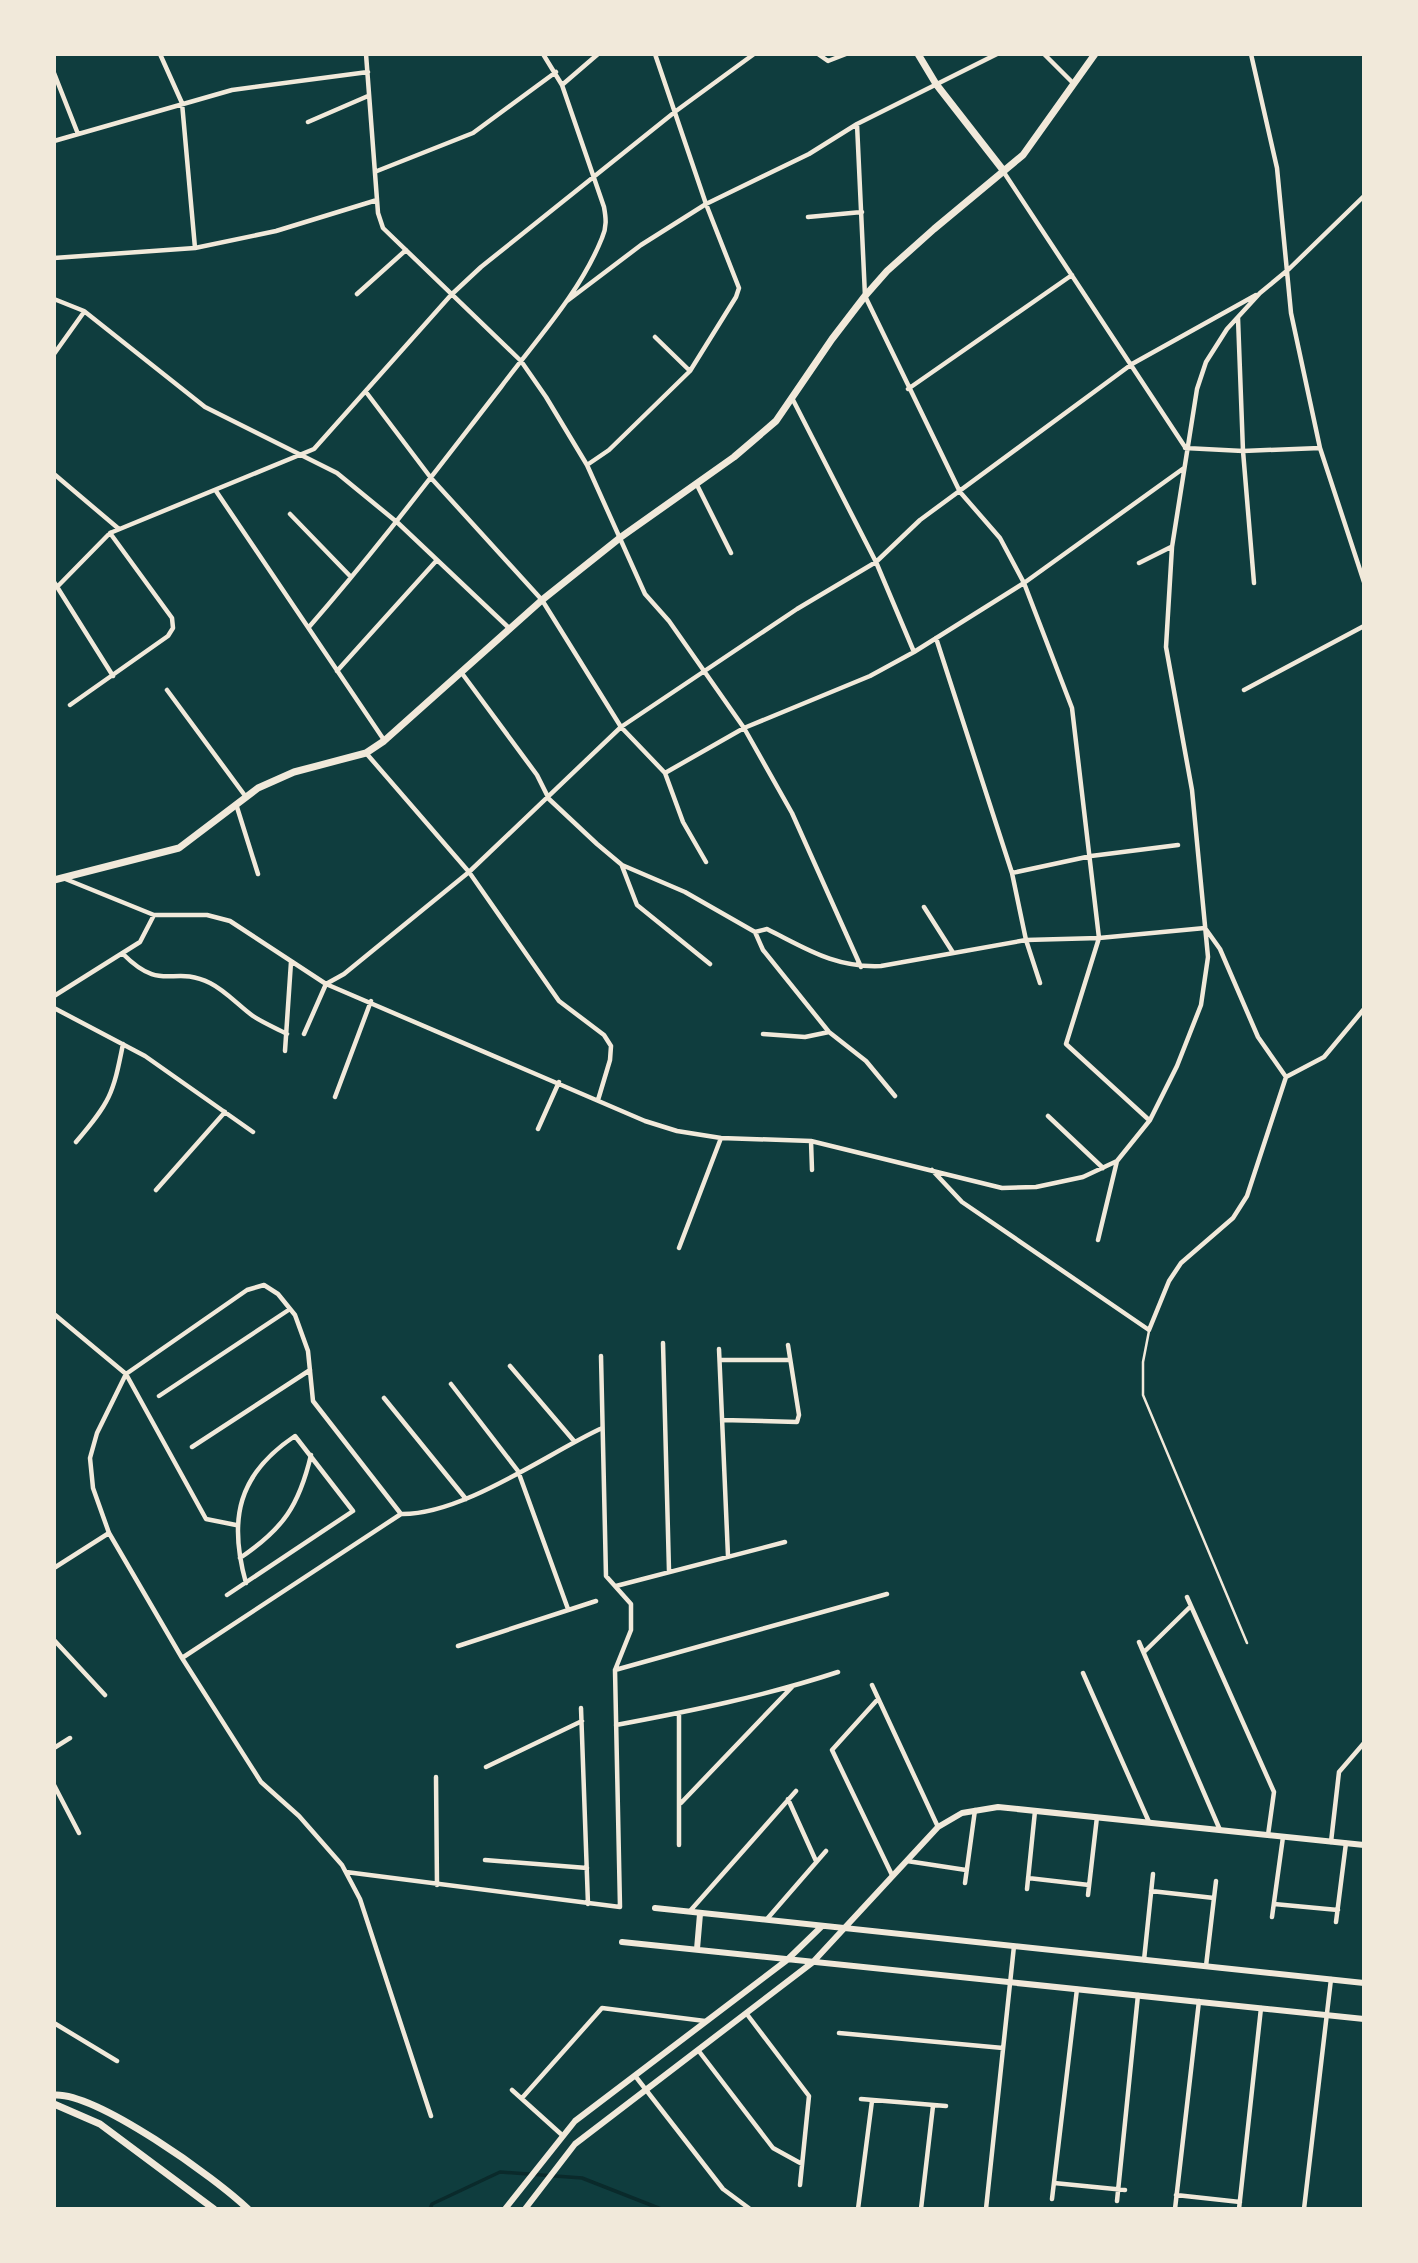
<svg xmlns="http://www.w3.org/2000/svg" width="1418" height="2263" font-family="Signika,sans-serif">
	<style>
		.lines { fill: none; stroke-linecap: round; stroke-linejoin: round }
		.stream { stroke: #0a2a2b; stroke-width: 3.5 }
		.service { stroke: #f1e9da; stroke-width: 2.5 }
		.minor { stroke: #f1e9da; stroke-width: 4.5 }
		.tertiary { stroke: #f1e9da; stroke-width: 6 }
		.secondary { stroke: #f1e9da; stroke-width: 7 }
	</style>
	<rect width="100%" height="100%" fill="#0f3d3e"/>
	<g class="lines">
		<path class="stream" d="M430 2209 432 2204 500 2172 582 2178 661 2209"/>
		<path class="service" d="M1149 1331 1143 1362V1395L1247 1643"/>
		<path class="minor" d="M160 54 182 103 195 248
			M366 54 378 213 383 228 521 361 546 397 587 465 645 594 669 621 744 728 792 813 861 967
			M818 54 828 61 846 54
			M1044 54 1074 84
			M1251 54 1277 168 1291 313 1320 448 1364 582
			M54 73 78 134
			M562 85 598 54
			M308 122 368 96
			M857 124 865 296 960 492 1000 538 1024 583 1072 708 1099 938 1066 1044 1149 1120
			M54 141 232 90 368 72
			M377 171 473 133 556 72
			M1003 171 1185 447
			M808 217 862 212
			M54 258 195 248 276 231 377 200
			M357 294 406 250
			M54 299 84 311 205 407 337 473 398 523 509 628
			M567 301 641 245 706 204 809 154 857 124 997 54
			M1238 318 1243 451 1254 583
			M655 337 690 371
			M54 354 84 312
			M908 389 1072 275
			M366 392 431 478 542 600 621 727 665 773 683 822 706 862
			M792 398 876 562 914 652
			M1185 448 1243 451 1320 448
			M587 465 609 450 690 371 736 297 739 288 706 204 655 54
			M54 474 119 529
			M696 483 731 553
			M216 491 384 740
			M290 514 351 577
			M1139 563 1171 547
			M54 582 113 676
			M58 586 110 533 314 449 451 295 481 267 676 111 754 54
			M309 627C377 549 438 468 501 387 536 340 580 293 602 238 607 227 606 218 604 207L562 85 543 54
			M936 638 1012 873 1026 940 1040 983
			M337 671 437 560
			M461 672 537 775 549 799 597 844 622 865 685 892 755 932 767 929C807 949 835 968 881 966L1026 940 1099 938 1205 928 1220 949 1258 1037 1286 1077
			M167 690 246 797
			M1244 690 1364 626
			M70 705 168 636 173 628 172 618 110 533
			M366 753 469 872 559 1001 604 1035 611 1046 610 1060 598 1100
			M665 773 744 728 870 676 914 652 1024 583 1184 468
			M236 804 258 874
			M622 866 637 905 710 964
			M1012 873 1091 856 1178 845
			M63 878 154 915H207L230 921 326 984 645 1121 677 1131 721 1138 811 1141 1002 1188 1036 1187 1083 1177 1117 1161 1150 1120 1177 1066 1201 1005 1208 957 1192 790 1166 647 1172 547 1197 389 1206 362 1227 329 1260 293 1289 269 1364 196
			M924 907 952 951
			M755 932 763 950 829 1032 866 1061 895 1096
			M123 954C163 994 172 964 210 983 226 991 239 1006 253 1016 263 1023 276 1028 287 1034
			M54 996 140 942 154 915
			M54 1008 145 1056 253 1132
			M304 1034 326 984 344 974 469 872 621 727 797 609 876 562 920 520 1132 364 1256 295
			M763 1034 805 1037 829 1032
			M285 1051 291 962
			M1286 1077 1324 1057 1364 1009
			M335 1097 371 1001
			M1048 1116 1103 1168
			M538 1129 559 1082
			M811 1141 812 1170
			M76 1142C110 1102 113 1095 123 1044
			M932 1170 962 1202 1149 1330 1169 1281 1181 1263 1233 1218 1247 1196 1286 1077
			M156 1190 225 1112
			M1098 1240 1117 1161
			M679 1248 721 1138
			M54 1314 126 1374 206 1519 236 1525
			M663 1343 669 1571
			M719 1349 728 1556
			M720 1360H788
			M510 1366 574 1441
			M451 1384 518 1471 568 1609
			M159 1396 290 1309
			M384 1398 466 1499
			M722 1420 797 1422 799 1415 788 1345
			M192 1447 310 1370
			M401 1514 313 1401 308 1351 295 1315 278 1294 264 1285 247 1290 126 1374 97 1433 90 1458 93 1488 109 1533 182 1658 261 1782 299 1816 342 1865 360 1899 431 2116
			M401 1514C462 1515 545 1455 600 1429
			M240 1558C283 1529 299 1506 311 1455
			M54 1568 109 1533
			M616 1586 785 1542
			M227 1595 353 1511 295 1436C238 1474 228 1519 246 1583
			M1187 1597 1274 1792 1268 1835
			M54 1640 105 1695
			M1139 1642 1220 1830
			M458 1646 596 1601
			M1144 1652 1191 1606
			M182 1658 401 1514
			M615 1670 887 1594
			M1083 1673 1149 1822
			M872 1685 938 1827
			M878 1699 832 1750 892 1875
			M581 1708 588 1904
			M679 1714V1845
			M616 1725C691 1711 765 1696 838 1672
			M54 1748 70 1738
			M486 1767 582 1721
			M436 1777 437 1885
			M54 1785 79 1833
			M788 1799 816 1861
			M681 1803 792 1687
			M1331 1842 1339 1772 1364 1743
			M485 1860 587 1868
			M907 1861 966 1870
			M346 1872 620 1907 615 1670 631 1630V1604L606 1576 601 1356
			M1028 1878 1089 1885
			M965 1883 975 1810
			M1027 1889 1035 1811
			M1151 1891 1214 1898
			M1088 1895 1097 1817
			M1274 1904 1338 1910
			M690 1911 796 1791
			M1272 1917 1283 1837
			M767 1919 826 1851
			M1336 1922 1346 1843
			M1144 1960 1153 1874
			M1206 1966 1216 1881
			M746 2013 809 2096 800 2185
			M54 2023 117 2061
			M839 2033 1003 2048
			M698 2050 773 2148 802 2164
			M636 2077 723 2189 750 2209
			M512 2090 562 2135
			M522 2098 602 2008 705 2021
			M861 2099 946 2106
			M1054 2183 1125 2190
			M1176 2195 1240 2202
			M1052 2199 1077 1989
			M1117 2201 1138 1995
			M858 2209 872 2101
			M921 2209 933 2106
			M986 2209 1014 1946
			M1175 2209 1199 2001
			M1239 2209 1261 2008
			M1304 2209 1331 1979"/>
		<path class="tertiary" d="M655 1908 1364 1983
			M622 1942 1364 2019
			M697 1949 700 1914
			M505 2209 575 2121 787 1960 821 1927
			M525 2209 575 2144 813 1962 938 1827 962 1813 998 1807 1364 1845"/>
		<path class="secondary" d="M918 54 936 84 1003 170
			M54 880 179 848 258 788 294 772 366 753 384 741 542 600 621 537 734 457 776 421 832 339 865 296 887 271 934 229 1023 155 1095 54
			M54 2095C96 2092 216 2178 248 2209
			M54 2104 100 2124 214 2209"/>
	</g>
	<rect width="1418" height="2263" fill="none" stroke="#f1e9da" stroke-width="112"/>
</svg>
